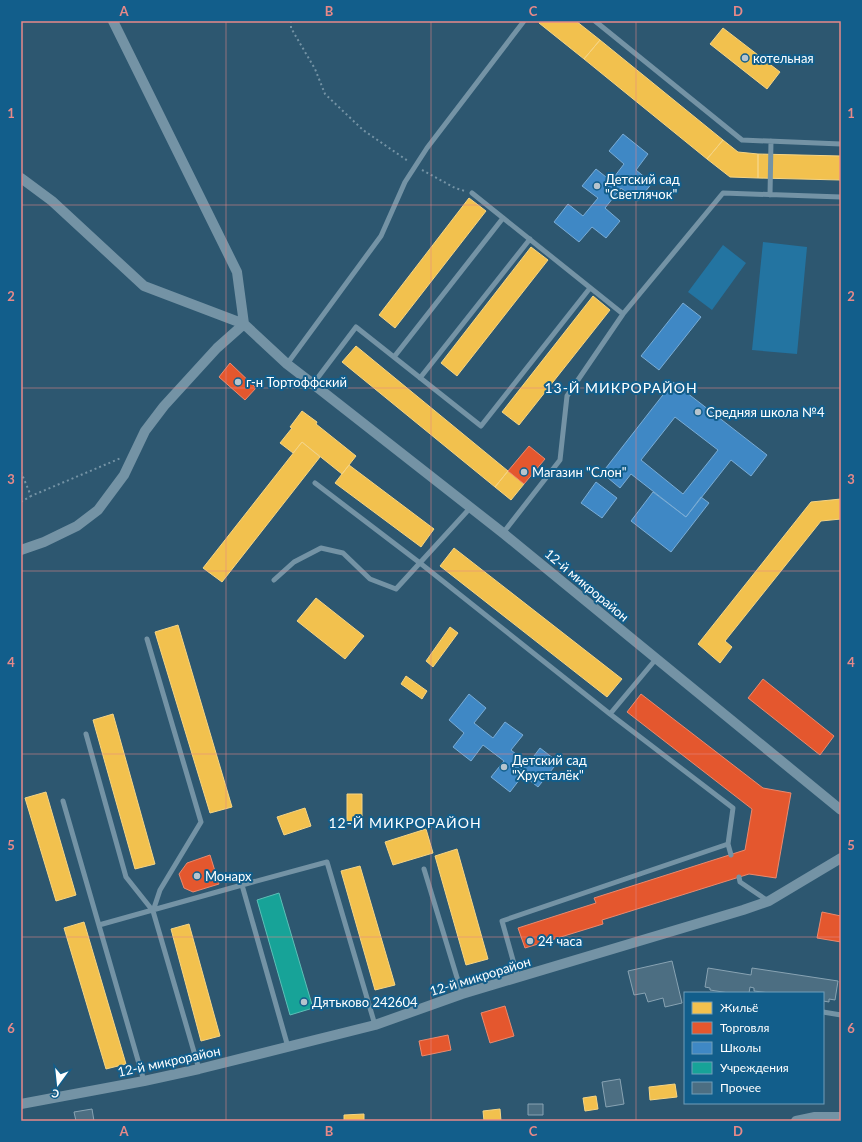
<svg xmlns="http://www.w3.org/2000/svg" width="862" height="1142" font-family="Lato,sans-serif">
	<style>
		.green { fill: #2374a1 }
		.homes { fill: #f2c14e; stroke: #f6d483 }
		.shops { fill: #e4572e; stroke: #ec896d }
		.schools { fill: #3f88c5; stroke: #79acd6; fill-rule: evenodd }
		.public { fill: #17a398; stroke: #5dbfb7 }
		.building { fill: #4c6e82; stroke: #88a3b3 }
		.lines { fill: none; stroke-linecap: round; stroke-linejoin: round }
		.path { stroke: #7493a5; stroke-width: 2; stroke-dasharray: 2 3; stroke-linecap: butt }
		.service { stroke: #7493a5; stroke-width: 5 }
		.minor { stroke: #7493a5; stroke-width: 10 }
		.grid { fill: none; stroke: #e88989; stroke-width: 1; stroke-opacity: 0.55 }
		.poi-dot { fill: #b6c4cd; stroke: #125e8b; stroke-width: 1.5 }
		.labels { text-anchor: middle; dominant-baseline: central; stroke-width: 4; stroke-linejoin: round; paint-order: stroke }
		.poi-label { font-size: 13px; fill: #fff; stroke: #125e8b; text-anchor: start }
		.street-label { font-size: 13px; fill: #fff; stroke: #125e8b }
		.neighbourhood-label { font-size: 14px; letter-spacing: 1px; fill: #fff; stroke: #125e8b }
		.neatline { fill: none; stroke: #e88989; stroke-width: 1.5 }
		.grid-label { font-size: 13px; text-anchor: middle; font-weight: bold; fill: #e88989 }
	</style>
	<rect width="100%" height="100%" fill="#2d5770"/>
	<path class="green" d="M763 242 807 247 797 354 752 350Z
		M723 245 746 263 712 310 688 292Z"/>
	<path class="homes" d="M540 21H576L600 40 584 59 539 23Z
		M723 28 780 72 767 89 710 44Z
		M600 40 723 140 707 159 584 59Z
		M723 140 738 152 758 154V178L730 177 707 159Z
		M758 154 841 156V180L758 178Z
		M469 198 486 211 395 328 379 315Z
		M531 247 548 260 457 376 441 363Z
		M593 296 610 310 519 425 502 412Z
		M356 346 508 471 495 487 342 362Z
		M302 411 317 422 316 424 356 456 342 474 302 442 293 453 280 443 292 428 290 427Z
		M302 442 320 457 222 582 203 568Z
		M349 465 434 529 421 547 335 483Z
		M508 471 524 484 511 500 495 487Z
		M841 499V519L821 521 725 641 732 647 720 663 698 644 811 502Z
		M454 548 622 679 607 697 440 566Z
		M316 598 364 636 345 659 297 621Z
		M178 625 232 807 210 813 155 632Z
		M450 627 458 633 433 667 426 661Z
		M406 676 427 691 422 699 401 684Z
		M113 714 155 864 135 869 93 720Z
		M46 792 76 895 56 901 25 798Z
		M347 794H362V824H347Z
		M305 808 311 826 284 835 277 817Z
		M426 829 433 853 393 865 385 842Z
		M457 849 488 959 466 965 435 856Z
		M360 866 395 985 375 990 341 871Z
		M84 922 126 1064 106 1069 64 928Z
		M189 924 220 1036 201 1041 171 929Z
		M675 1084 677 1097 650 1100 649 1087Z
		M596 1096 598 1109 585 1111 583 1098Z
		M500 1109 501 1121H484L483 1111Z
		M364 1114V1121H344V1115Z"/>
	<path class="shops" d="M230 363 256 388 245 400 219 377Z
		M529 446 545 459 524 484 508 471Z
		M763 679 834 736 820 755 748 698Z
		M641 694 763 788 791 793 776 878 749 874 602 920 603 924 525 948 518 928 596 903 594 898 745 850 752 809 627 712Z
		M210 855 219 884 193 892 184 888 179 874 187 863Z
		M822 912 841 916V942L817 938Z
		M505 1006 514 1036 490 1043 481 1013Z
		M448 1035 451 1050 422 1056 419 1041Z"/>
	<path class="schools" d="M623 134 648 154 636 170 652 183 638 201 621 188 605 208 620 221 606 238 592 227 579 242 554 222 568 204 583 216 598 198 582 186 596 169 611 181 624 164 609 151Z
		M683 303 701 317 659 370 641 356Z
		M673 382 767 455 751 476 731 460 686 517 631 474 620 488 602 473ZM675 417 718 450 683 494 641 460Z
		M596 482 617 498 602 518 581 503Z
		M653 492 686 517 701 497 709 503 671 552 631 521Z
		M469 694 486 708 474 723 493 738 505 722 523 735 511 750 528 764 540 748 558 762 538 787 523 775 510 792 491 777 504 761 483 745 471 761 453 747 464 733 449 720Z"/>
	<path class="public" d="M279 893 313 1008 290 1015 257 900Z"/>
	<path class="building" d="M672 961 682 1003 665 1007 663 998 648 1002 645 993 634 995 628 971Z
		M708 968 751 975 752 968 838 981 835 1000 829 999V1002L823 1001V993H770L754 991V988L750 987 749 993H729L710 990V988L705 987Z
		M620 1079 624 1104 606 1107 602 1082Z
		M528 1104H543V1115H528Z
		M92 1109 94 1121H76L74 1112Z"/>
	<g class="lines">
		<path class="path" d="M291 21V28L315 69 325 94 363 130 408 161
			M422 170 455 188 465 191
			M21 472 31 496 121 458
			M21 502 31 496"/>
		<path class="service" d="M595 21 742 140 841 144
			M472 193 623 314
			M770 195 771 141
			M394 357 503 218
			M287 364 381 236 405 182 427 148 524 21
			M420 378 530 239
			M313 384 356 327 481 426 590 288
			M315 483 420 563 610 714 656 659
			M503 533 560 460 567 396 623 314 723 193 841 197
			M274 580 294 562 321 548 343 553 370 579 396 589 471 507
			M147 639 201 822 160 890 153 911
			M86 734 126 877 153 911 199 1069
			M63 801 144 1081
			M728 844 731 855
			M424 869 462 994
			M739 877 740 882 768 901
			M242 885 288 1047
			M99 925 242 885 327 862 375 1025
			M518 978 502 921 728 844 733 808 610 714
			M823 1012 841 1015"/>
		<path class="minor" d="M113 21 237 272 244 324 287 364 313 384 503 533 841 810
			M21 178 52 201 144 286 244 324 217 348 164 406 145 431 124 475 98 510 77 526 44 542 21 550
			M21 1104 144 1081 199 1069 375 1025 462 994 743 910 769 901 841 858
			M796 1121 815 1117H841"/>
	</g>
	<path class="grid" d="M226 21V1121M431 21V1121M636 21V1121M21 205H841M21 388H841M21 571H841M21 754H841M21 937H841"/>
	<g class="poi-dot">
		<circle cx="745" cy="58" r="4"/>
		<circle cx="597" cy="186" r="4"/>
		<circle cx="238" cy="382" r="4"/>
		<circle cx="698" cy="412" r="4"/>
		<circle cx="524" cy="472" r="4"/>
		<circle cx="504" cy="767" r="4"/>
		<circle cx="197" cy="876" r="4"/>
		<circle cx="530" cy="941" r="4"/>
		<circle cx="304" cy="1002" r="4"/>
	</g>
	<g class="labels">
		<g class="poi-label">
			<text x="753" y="58">котельная</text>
			<text x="605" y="179">Детский сад<tspan x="605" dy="15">"Светлячок"</tspan></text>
			<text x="246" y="382">г-н Тортоффский</text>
			<text x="706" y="412">Средняя школа №4</text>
			<text x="532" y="472">Магазин "Слон"</text>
			<text x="512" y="760">Детский сад<tspan x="512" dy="15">"Хрусталёк"</tspan></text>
			<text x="205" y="876">Монарх</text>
			<text x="538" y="941">24 часа</text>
			<text x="312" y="1002">Дятьково 242604</text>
		</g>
		<g class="street-label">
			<text transform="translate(587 585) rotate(40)">12-й микрорайон</text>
			<text transform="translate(480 976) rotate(-17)">12-й микрорайон</text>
			<text transform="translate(169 1061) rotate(-12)">12-й микрорайон</text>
		</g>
		<g class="neighbourhood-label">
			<text x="621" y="387">13-Й МИКРОРАЙОН</text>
			<text x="405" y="822">12-Й МИКРОРАЙОН</text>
		</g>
	</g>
	<rect width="862" height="1142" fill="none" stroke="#125e8b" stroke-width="44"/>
	<rect x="684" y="992" width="140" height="112" fill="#125e8b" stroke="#719eb9"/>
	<rect x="692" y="1002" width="20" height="12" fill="#f2c14e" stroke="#719eb9"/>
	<text x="720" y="1012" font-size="12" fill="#ffffff">Жильё</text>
	<rect x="692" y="1022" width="20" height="12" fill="#e4572e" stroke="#719eb9"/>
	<text x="720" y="1032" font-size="12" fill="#ffffff">Торговля</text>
	<rect x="692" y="1042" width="20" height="12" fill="#3f88c5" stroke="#719eb9"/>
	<text x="720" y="1052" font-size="12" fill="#ffffff">Школы</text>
	<rect x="692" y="1062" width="20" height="12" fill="#17a398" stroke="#719eb9"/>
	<text x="720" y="1072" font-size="12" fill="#ffffff">Учреждения</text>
	<rect x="692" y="1082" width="20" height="12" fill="#4c6e82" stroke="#719eb9"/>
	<text x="720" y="1092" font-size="12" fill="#ffffff">Прочее</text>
	<g transform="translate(58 1084) rotate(195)" stroke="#125e8b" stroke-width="3" paint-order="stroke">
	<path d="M0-3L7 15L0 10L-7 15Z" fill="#ffffff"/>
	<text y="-6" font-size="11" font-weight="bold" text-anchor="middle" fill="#ffffff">С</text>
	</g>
	<rect x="22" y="22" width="818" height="1098" class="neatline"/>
	<g class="grid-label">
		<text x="124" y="16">A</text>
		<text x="329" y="16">B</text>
		<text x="533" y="16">C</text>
		<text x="738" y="16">D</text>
		<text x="11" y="118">1</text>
		<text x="851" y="118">1</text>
		<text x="11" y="301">2</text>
		<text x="851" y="301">2</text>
		<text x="11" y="484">3</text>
		<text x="851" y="484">3</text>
		<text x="11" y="667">4</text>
		<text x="851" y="667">4</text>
		<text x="11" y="850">5</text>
		<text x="851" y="850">5</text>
		<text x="11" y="1033">6</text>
		<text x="851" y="1033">6</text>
		<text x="124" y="1136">A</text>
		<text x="329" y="1136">B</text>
		<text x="533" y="1136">C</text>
		<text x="738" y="1136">D</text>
	</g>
</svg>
